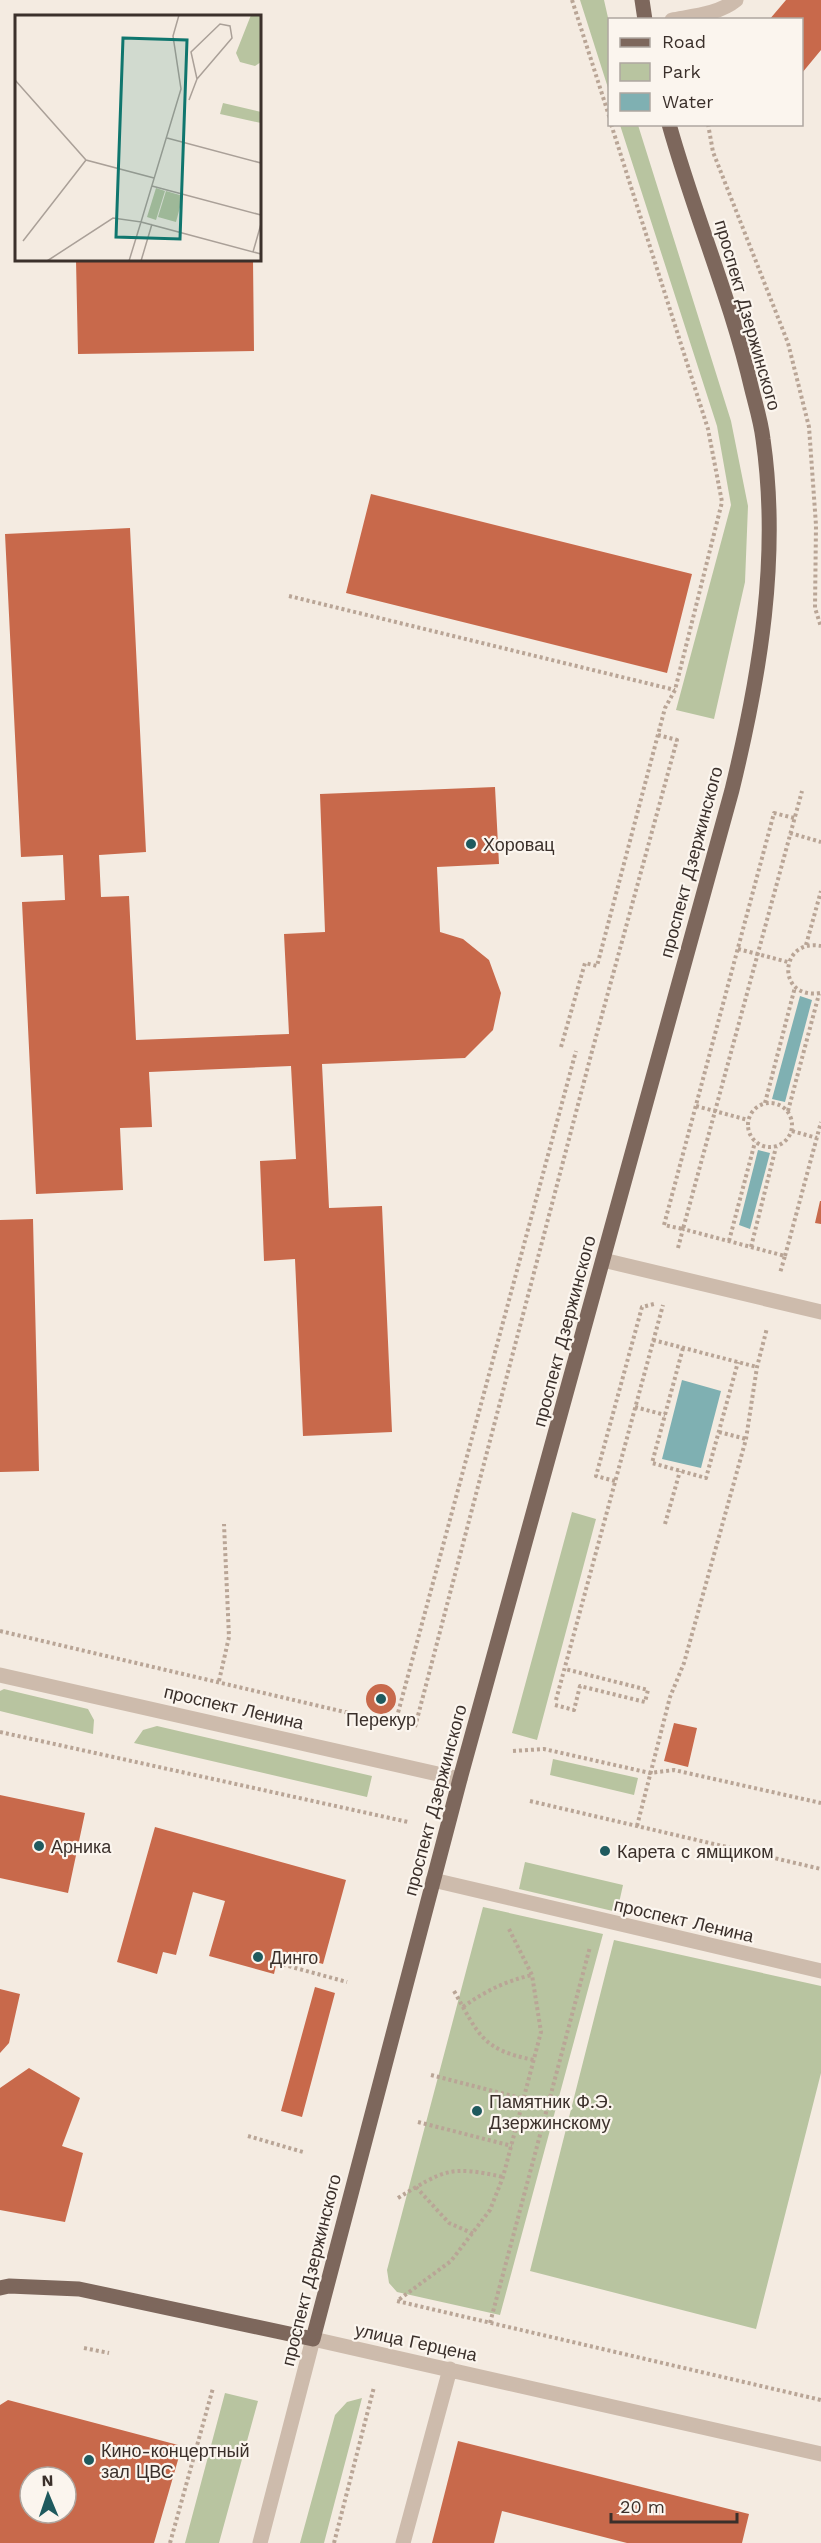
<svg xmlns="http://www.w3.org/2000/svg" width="821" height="2543" font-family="'Work Sans',sans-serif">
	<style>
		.green { fill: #b8c4a0 }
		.water { fill: #7fb0b2 }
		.building { fill: #c8694b; fill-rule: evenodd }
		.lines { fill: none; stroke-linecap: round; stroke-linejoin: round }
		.path { stroke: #b9a596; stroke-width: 4; stroke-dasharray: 3 3; stroke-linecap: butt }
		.minor { stroke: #cdbbac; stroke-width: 15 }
		.major { stroke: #7d675c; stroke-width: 15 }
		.poi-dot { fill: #1f5a5e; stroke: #fbf5ee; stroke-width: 2 }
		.labels { text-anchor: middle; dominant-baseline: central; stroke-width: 4.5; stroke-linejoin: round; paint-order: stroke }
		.street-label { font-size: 18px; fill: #3b302b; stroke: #fbf5ee }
		.poi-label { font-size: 18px; fill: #3b302b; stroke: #fbf5ee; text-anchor: start }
		.inset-road { fill: none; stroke: #aaa098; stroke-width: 1.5 }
		.view { fill: #0f766e; fill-opacity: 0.15; stroke: #0f766e; stroke-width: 3 }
		.inset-edge { fill: none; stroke: #3b302b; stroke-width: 3 }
	</style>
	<rect width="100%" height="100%" fill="#f4ebe1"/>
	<path class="green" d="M580 0H604L609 22V91Z
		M620 125H638L731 421 748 506 745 582 714 719 676 710 731 505 717 426Z
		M572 1512 596 1519 537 1740 512 1733Z
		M4 1689 88 1709 94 1720 93 1734 0 1711V1691Z
		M157 1726 372 1776 367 1797 134 1743 143 1730Z
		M553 1759 638 1778 634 1795 550 1775Z
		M525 1862 623 1885 617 1912 519 1889Z
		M483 1907 603 1934 500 2315 397 2292 389 2283 387 2270Z
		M614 1940 821 1986V2073L756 2329 530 2271Z
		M225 2393 258 2401 219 2543H185Z
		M362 2398 324 2543H300L335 2415 347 2402Z"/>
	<path class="water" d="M800 996 812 1000 785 1102 772 1099Z
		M758 1150 770 1153 750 1229 739 1225Z
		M682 1380 721 1391 701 1468 662 1459Z"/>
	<path class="building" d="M786 0H821V50L802 73V20H769Z
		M76 260H253L254 351 78 354Z
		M371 494 692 574 667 673 346 593Z
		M130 528 146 852 99 855 101 897 129 896 136 1040 289 1034 284 934 325 932 320 794 495 787 499 864 437 867 440 932 463 939 489 960 501 993 493 1030 465 1058 322 1064 329 1208 382 1206 392 1432 303 1436 295 1259 264 1261 260 1161 296 1159 291 1066 149 1072 152 1127 120 1128 123 1190 36 1194 22 902 65 900 63 855 21 857 5 534Z
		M820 1201H821V1224L815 1223Z
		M33 1219 39 1471 0 1472V1220Z
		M366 1699a15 15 0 1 1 30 0a15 15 0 1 1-30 0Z
		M674 1723 697 1728 688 1767 664 1761Z
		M0 1795 85 1813 68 1893 0 1878Z
		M155 1827 346 1880 323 1964 279 1952 274 1974 209 1956 225 1901 193 1892 176 1955 163 1952 157 1974 117 1962Z
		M315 1987 335 1993 302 2117 281 2111Z
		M0 1989 20 1994 9 2043 0 2053Z
		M29 2068 80 2098 62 2146 83 2153 65 2222 0 2210V2088Z
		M8 2400 182 2446 154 2543H0V2405ZM30 2477H66V2513H30Z
		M458 2441 749 2514 742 2543H627L502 2511 494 2543H432Z"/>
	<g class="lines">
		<path class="path" d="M572 0 610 119
			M708 124 713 152 788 343 809 427 816 525 815 608 821 627
			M289 596 675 690
			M794 818 774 813 664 1225 683 1229 802 791
			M790 833 821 842
			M806 945 821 891
			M738 949 788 962
			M820 993C776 1000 779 938 821 946
			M561 1047 585 963 597 966 665 708 675 690 722 502 708 429 611 124
			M748 1125a22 22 0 1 1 44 0a22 22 0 1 1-44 0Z
			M765 1103 795 987
			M696 1106 748 1120
			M788 1111 819 994
			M792 1131 817 1138
			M729 1241 755 1142
			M751 1247 776 1147
			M678 1248 683 1229 785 1256 780 1273
			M785 1256 821 1122
			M653 1340 757 1367
			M683 1348 652 1463 706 1478 738 1362
			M635 1407 665 1415
			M719 1432 746 1439
			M615 1481 596 1476 642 1307 654 1304
			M665 1524 680 1471
			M0 1631 400 1725
			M219 1681 229 1637 224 1524
			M556 1700 663 1305
			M555 1705 574 1710 580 1686 645 1702 648 1690 565 1669
			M395 1724 576 1051
			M415 1727 591 1055 677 740 658 735
			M0 1732 408 1822
			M513 1751 544 1749 650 1773 674 1770 821 1803
			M530 1801 821 1869
			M637 1826 670 1697 684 1663 746 1439 757 1367 767 1328
			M509 1929 532 1975 541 2032 503 2177 490 2210 451 2261 397 2301 821 2400
			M277 1963 347 1982
			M454 1991C479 2035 482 2050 534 2060
			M463 2007C485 1991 506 1981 532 1975
			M431 2075 524 2099
			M519 2120 543 2126
			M418 2122 512 2146
			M248 2136 303 2152
			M416 2187 449 2223 474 2234
			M398 2198C444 2170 450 2165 503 2177
			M490 2323 590 1947
			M84 2348 109 2353
			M170 2543 213 2388
			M334 2543 374 2387"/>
		<path class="minor" d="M672 20C693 16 719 14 736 0
			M603 1260 821 1312
			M0 1675 460 1779
			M433 1880 821 1971
			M260 2543 313 2339 821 2454
			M403 2543 450 2369"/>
		<path class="major" d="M642 0 645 20
			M0 2288 9 2286 79 2289 313 2339 460 1779 732 790C760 675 780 557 763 439 761 422 756 406 752 390 731 299 694 214 669 124"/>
	</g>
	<g class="poi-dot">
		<circle cx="471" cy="844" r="6"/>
		<circle cx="381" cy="1699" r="6"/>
		<circle cx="39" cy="1846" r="6"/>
		<circle cx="605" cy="1851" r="6"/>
		<circle cx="258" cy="1957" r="6"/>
		<circle cx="477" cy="2111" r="6"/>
		<circle cx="89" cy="2460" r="6"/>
	</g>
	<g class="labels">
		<g class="street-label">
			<text transform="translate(748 315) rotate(74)">проспект Дзержинского</text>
			<text transform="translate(691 862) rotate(-75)">проспект Дзержинского</text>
			<text transform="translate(564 1331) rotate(-75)">проспект Дзержинского</text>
			<text transform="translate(234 1707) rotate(13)">проспект Ленина</text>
			<text transform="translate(435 1800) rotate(-75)">проспект Дзержинского</text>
			<text transform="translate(684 1920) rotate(13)">проспект Ленина</text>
			<text transform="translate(311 2270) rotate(-76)">проспект Дзержинского</text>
			<text transform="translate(416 2342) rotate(12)">улица Герцена</text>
		</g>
		<g class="poi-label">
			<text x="483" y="844">Хоровац</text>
			<text x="381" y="1719" text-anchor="middle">Перекур</text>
			<text x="51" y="1846">Арника</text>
			<text x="617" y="1851">Карета с ямщиком</text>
			<text x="270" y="1957">Динго</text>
			<text x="489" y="2101">Памятник Ф.Э.<tspan x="489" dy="21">Дзержинскому</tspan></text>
			<text x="101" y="2450">Кино-концертный<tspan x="101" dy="21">зал ЦВС</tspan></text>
		</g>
	</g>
	<g transform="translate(15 15)">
		<rect width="246" height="246" fill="#f4ebe1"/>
		<path d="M236 0H246V47L240 51 225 47 221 38ZM208 88 246 97V108L205 99ZM141 173 150 176 141 205 132 202ZM151 176 168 181 161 207 143 202Z" fill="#b8c4a0"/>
		<path class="inset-road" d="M0 65 71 145 139 163M174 85 182 64 176 37 205 9 215 11 217 23 182 64M152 123 246 148M137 171 246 200M8 226 71 145M238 237 246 209M32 246 98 203 126 207 166 74 158 21 164 0M114 246 126 207 246 239M126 246 137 209"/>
		<path class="view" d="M108 23 172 25 165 224 101 222Z"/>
		<rect width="246" height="246" class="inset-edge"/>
	</g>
	<rect x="608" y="18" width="195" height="108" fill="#fbf5ee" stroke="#aea6a0" stroke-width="1.5"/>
	<rect x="620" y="38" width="30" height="9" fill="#7d675c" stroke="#aea6a0" stroke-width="1.5"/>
	<text x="662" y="48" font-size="18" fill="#3b302b">Road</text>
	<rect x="620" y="63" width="30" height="18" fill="#b8c4a0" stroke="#aea6a0" stroke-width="1.5"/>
	<text x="662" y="78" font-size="18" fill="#3b302b">Park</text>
	<rect x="620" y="93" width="30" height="18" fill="#7fb0b2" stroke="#aea6a0" stroke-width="1.5"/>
	<text x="662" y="108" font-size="18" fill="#3b302b">Water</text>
	<g transform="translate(48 2495) rotate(358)"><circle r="28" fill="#fbf5ee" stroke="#aea6a0" stroke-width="1.5"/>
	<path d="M0-4.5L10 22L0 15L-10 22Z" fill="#1f5a5e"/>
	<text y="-9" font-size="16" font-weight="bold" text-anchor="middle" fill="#3b302b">N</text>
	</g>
	<path d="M611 2513v9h126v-9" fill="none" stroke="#3b302b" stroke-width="3"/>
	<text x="620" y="2513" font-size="18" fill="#3b302b" stroke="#fbf5ee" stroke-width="4.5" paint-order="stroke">20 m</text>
</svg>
